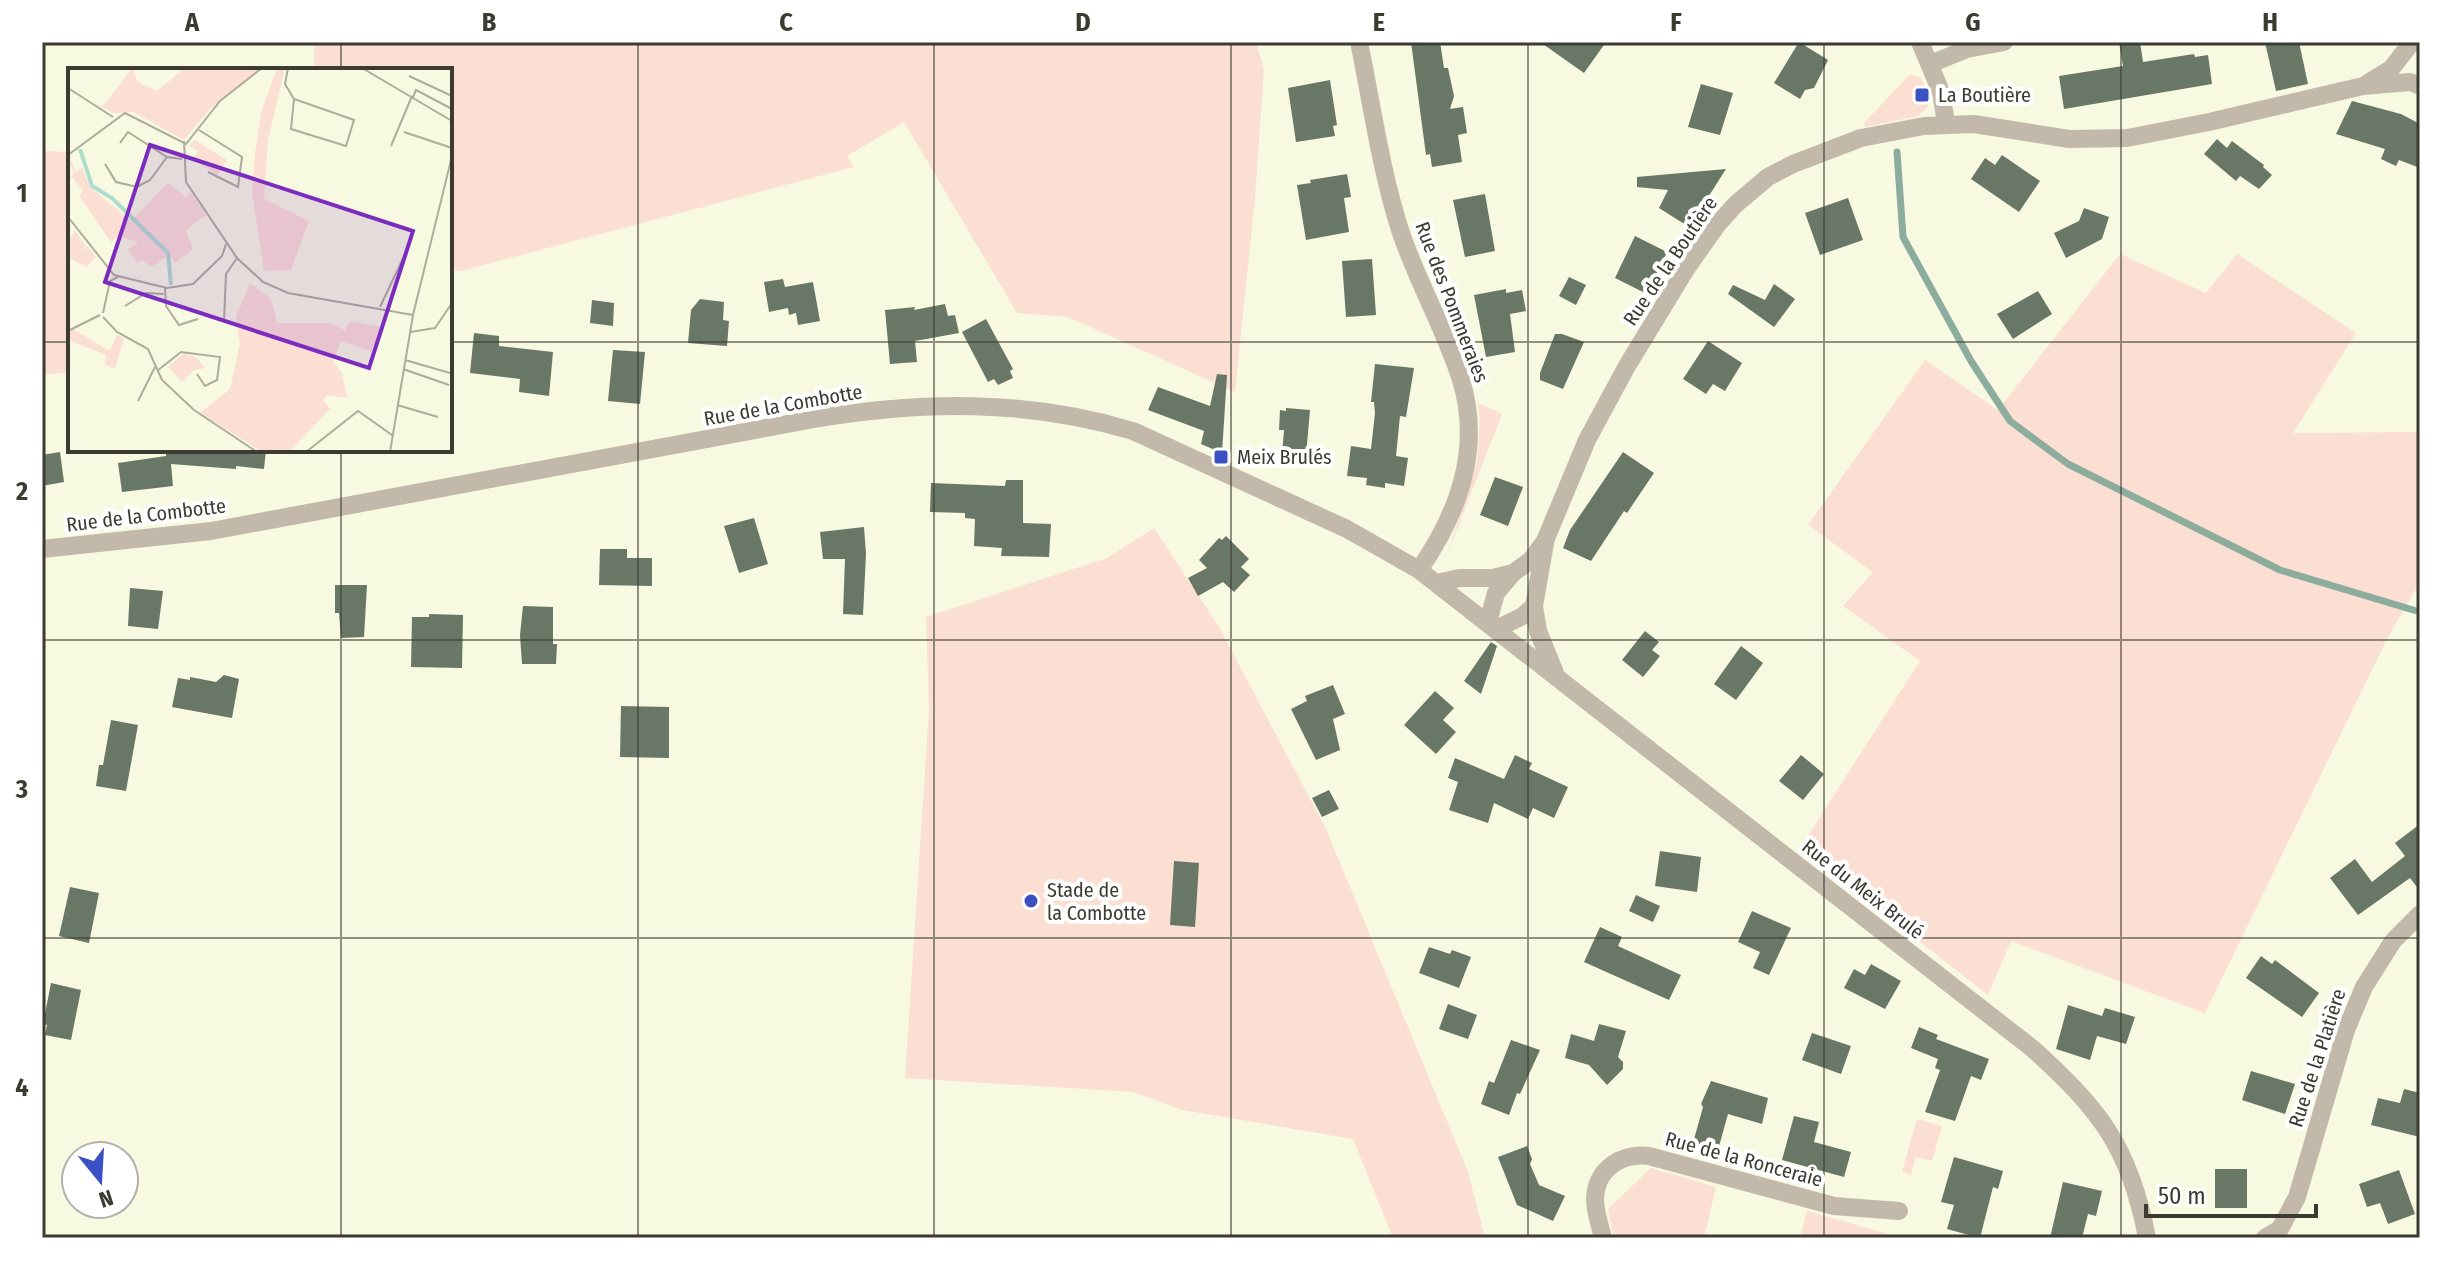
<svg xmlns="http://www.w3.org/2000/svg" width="2462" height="1280" font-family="'Fira Sans Condensed',sans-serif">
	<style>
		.green { fill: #fbdfd3 }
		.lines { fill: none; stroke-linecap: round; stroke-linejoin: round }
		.stream { stroke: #8cac9e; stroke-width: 7 }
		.building { fill: #697766 }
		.minor { stroke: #c3b9ab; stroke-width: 18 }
		.grid { fill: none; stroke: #3b3b32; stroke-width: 2; stroke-opacity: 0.55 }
		.poi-dot { fill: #3a50c3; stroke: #fff; stroke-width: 3 }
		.labels { text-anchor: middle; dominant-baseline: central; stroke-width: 8; stroke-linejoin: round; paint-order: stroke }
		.poi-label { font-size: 20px; fill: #3b3b32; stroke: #fff; text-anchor: start }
		.street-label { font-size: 20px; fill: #3b3b32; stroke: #fff }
		.inset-river { fill: none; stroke: #afdccd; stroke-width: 4 }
		.inset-road { fill: none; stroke: #acad9b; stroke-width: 2 }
		.view { fill: #7b2cbf; fill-opacity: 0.15; stroke: #7b2cbf; stroke-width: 4 }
		.inset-edge { fill: none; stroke: #3b3b32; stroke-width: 4 }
		.neatline { fill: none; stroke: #3b3b32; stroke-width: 3 }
		.grid-label { font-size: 26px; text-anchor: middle; font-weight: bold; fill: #3b3b32 }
	</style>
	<rect width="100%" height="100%" fill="#f8f9e1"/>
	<path class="green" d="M315 42H1256L1264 70 1255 198 1235 392 1068 317 1017 313 904 122 847 156 854 167 461 271 450 270V70H313Z
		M1910 74 1921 78 1925 88 1915 91 1917 103 1928 102V107L1918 116 1865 127 1864 123Z
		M42 151 70 152V372L42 375Z
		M2120 254 2206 293 2237 254 2356 333 2293 433 2420 432V592L2415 590 2386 641 2205 1013 2011 941 1988 995 1800 848 1920 661 1843 606 1873 572 1808 525 1925 360 1998 410Z
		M1478 403 1502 414 1447 555 1477 461 1480 420Z
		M1154 528 1219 627 1326 829 1468 1172 1485 1238H1393L1353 1139 1182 1110 1133 1092 905 1078 929 709 926 617 1107 558Z
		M1917 1119 1942 1126 1932 1161 1916 1157 1911 1175 1902 1172Z
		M1651 1168 1716 1187 1704 1238H1614L1608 1209Z
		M1807 1211 1885 1233 1894 1238H1800Z"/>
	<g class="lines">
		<path class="stream" d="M1897 152 1903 237 1971 361 2010 421 2068 464 2280 570 2420 612"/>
	</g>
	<path class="building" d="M1411 42H1440L1444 68H1448L1454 96 1450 109 1463 107 1467 133 1458 135 1462 162 1432 167 1430 154 1426 155Z
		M1540 42H1606L1584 73Z
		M1799 42 1828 60 1814 88 1805 90 1800 99 1774 83Z
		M2119 42H2140L2143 62 2194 54 2195 57 2208 55 2212 84 2064 109 2059 76 2123 66Z
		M2265 42H2299L2308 84 2276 91Z
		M1330 80 1337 125 1333 126 1335 136 1296 142 1288 88Z
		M1701 84 1733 93 1720 135 1688 127Z
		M2352 101 2401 114 2420 124V168L2399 160 2396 166 2381 159 2385 149 2336 134Z
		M2217 139 2227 148 2232 141 2264 165 2263 167 2272 175 2259 189 2240 176 2236 181 2204 154Z
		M2002 155 2040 181 2019 212 1971 179 1985 158 1995 165Z
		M1726 169 1689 227 1659 208 1668 190 1637 187V177Z
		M1347 174 1351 197 1344 198 1349 232 1306 240 1297 185 1311 183 1310 180Z
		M1485 194 1495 251 1465 257 1453 200Z
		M1848 198 1863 240 1820 255 1805 213Z
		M2084 208 2109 217 2102 239 2066 258 2054 233 2079 221Z
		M1635 236 1667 252 1647 294 1615 278Z
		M1372 259 1376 315 1346 317 1342 261Z
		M1569 277 1586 285 1576 305 1559 296Z
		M783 279 785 287 813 282 820 321 798 325 796 313 789 315 788 308 769 312 764 282Z
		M1774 284 1795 299 1774 327 1728 294 1733 285 1765 300Z
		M1506 289V293L1522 290 1526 311 1510 314 1515 352 1486 357 1474 295Z
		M2038 291 2052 314 2013 339 1997 314Z
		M700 299 724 302 723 320 729 321 727 346 688 343 691 310Z
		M592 300 614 303 613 326 590 323Z
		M945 304 948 316 955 315 959 333 915 341 917 362 890 364 885 310 915 307 914 310Z
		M986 319 1013 369 1010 371 1013 378 998 385 994 379 988 382 962 332Z
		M474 333 499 336V346L553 352 549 396 519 392 520 379 470 373Z
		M1555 334H1562L1584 342 1563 389 1540 380V373Z
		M1708 341 1742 363 1725 391 1713 384 1706 394 1683 379Z
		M613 350 645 352 640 404 608 401Z
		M1375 364 1414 368 1406 417 1400 416 1396 456 1408 458 1404 486 1385 483V488L1366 485 1367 478 1347 476 1351 446 1371 449 1375 413 1374 402H1371Z
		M1217 374 1227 375 1222 453 1201 444 1204 431 1148 410 1158 387 1210 406Z
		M1286 408 1310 410 1306 456 1282 454 1284 430H1279L1280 410 1286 411Z
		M166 450H266L264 469 236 466V469L171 464 173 486 122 492 118 463 166 456Z
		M60 452 64 482 42 486V455Z
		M1623 452 1654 473 1627 513 1624 511 1591 561 1563 548 1570 530Z
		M1495 477 1523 487 1508 526 1480 515Z
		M1006 480H1023V523L1051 524 1049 557 1001 556 1002 548 974 546 975 519 965 518V513L930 512 931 483 1005 486Z
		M754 518 768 564 739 573 724 526Z
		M864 527 866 554 863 615 843 614 845 559H823L820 532Z
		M1226 536 1249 559 1241 567 1250 575 1234 592 1223 582 1198 596 1188 578 1207 568 1199 560 1219 538 1222 540Z
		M600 549H627V558H652V586L599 585Z
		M335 585H367L364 637 341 638 339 613H335Z
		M130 588 163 591 158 629 128 626Z
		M523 606 553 607V644H557L556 664H522L520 635Z
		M429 614 463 615 462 668 411 667 412 617H429Z
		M1645 631 1659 642 1652 650 1660 656 1643 677 1622 660Z
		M1491 642 1497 646 1481 694 1464 681Z
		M1741 646 1763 663 1736 700 1714 684Z
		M224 675 239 679 232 718 172 707 178 678 190 680V677L216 682Z
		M1333 685 1345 714 1333 719 1340 750 1316 760 1291 709 1307 701 1305 696Z
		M1435 691 1454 708 1443 720 1456 732 1436 754 1404 725Z
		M621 706 669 707V758L620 757Z
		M111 720 138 725 126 791 96 786 99 765H103Z
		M1515 755 1532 763 1529 769 1568 787 1554 818 1533 808 1528 819 1494 803 1488 823 1449 810 1458 782 1448 778 1455 758 1504 779Z
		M1801 755 1824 774 1803 800 1779 781Z
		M1329 790 1339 809 1322 817 1312 798Z
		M2420 824V891L2410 878 2358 915 2330 878 2355 859 2372 882 2405 856 2395 843Z
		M1660 851 1701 857 1697 892 1655 886Z
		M1174 861 1199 863 1195 927 1170 925Z
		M70 887 99 893 89 943 59 936Z
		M1636 895 1660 906 1653 922 1629 911Z
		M1752 911 1791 928 1769 975 1753 968 1760 952 1738 942Z
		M1600 927 1622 937 1618 946 1681 975 1669 1000 1584 962Z
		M1429 947 1450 954 1452 950 1471 957 1459 988 1419 973Z
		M2261 956 2272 964 2275 960 2319 993 2302 1017 2246 978Z
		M1871 964 1901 981 1885 1009 1844 988 1854 969 1865 975Z
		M51 983 81 990 71 1040 45 1035 47 1025 43 1024Z
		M1448 1004 1477 1015 1468 1039 1439 1029Z
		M2068 1005 2102 1016 2105 1008 2135 1017 2126 1044 2097 1036 2090 1060 2056 1049Z
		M1599 1024 1626 1031 1618 1057 1623 1062V1069L1607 1085 1589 1065 1565 1058 1571 1034 1594 1041Z
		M1919 1027 1938 1035 1936 1039 1989 1059 1981 1080 1971 1076 1955 1121 1925 1112 1940 1070 1935 1068 1938 1059 1911 1048Z
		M1812 1033 1851 1046 1841 1074 1802 1060Z
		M1511 1040 1540 1050 1520 1094 1517 1093 1509 1115 1481 1104 1489 1081 1494 1083Z
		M2251 1071 2295 1084 2285 1114 2242 1100Z
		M1711 1081 1768 1098 1762 1124 1728 1114 1718 1150 1693 1143 1703 1107 1701 1104Z
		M2404 1089 2420 1093V1137L2371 1125 2378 1098 2400 1103Z
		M1794 1116 1819 1122 1814 1142 1851 1152 1844 1177 1782 1160Z
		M1527 1146 1532 1159 1530 1164 1539 1185 1565 1196 1553 1221 1517 1205 1498 1157Z
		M1954 1157 2003 1171 1998 1189 1993 1187 1980 1238 1947 1229 1954 1205 1941 1202Z
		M2215 1169H2247V1208H2215Z
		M2399 1170 2415 1214 2388 1224 2380 1203 2367 1207 2359 1184Z
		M2063 1182 2102 1191 2096 1216 2088 1214 2082 1238H2050Z"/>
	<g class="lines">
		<path class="minor" d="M1359 42C1372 105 1381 172 1401 233 1418 283 1445 329 1461 380 1482 448 1458 514 1419 570
			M1920 42 1941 92 1946 123
			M1930 64 1967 49 2004 42
			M2368 83 2391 69 2412 42
			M1545 543 1534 606 1538 631 1555 673
			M42 549 211 531 814 419C922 401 1026 399 1133 431L1347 529 1419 570 2033 1049C2100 1110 2130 1147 2147 1238
			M1437 583 1459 578H1493L1513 573 1531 560 1545 541 1587 440 1627 366 1686 269 1717 225 1736 204 1768 177 1793 164 1861 138 1924 126 1974 124 2069 139 2127 138 2209 122 2363 86 2410 82 2420 86
			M1488 622 1496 593 1513 573
			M1496 629 1523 616 1534 606
			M1603 1238C1600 1225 1595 1212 1595 1199 1596 1168 1622 1153 1649 1156L1834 1206 1899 1211
			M2265 1238 2280 1229 2297 1197 2346 1030 2364 987 2393 941 2420 914"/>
	</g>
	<path class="grid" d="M341 42V70M638 42V1238M934 42V1238M1231 42V1238M1528 42V1238M1824 42V1238M2121 42V1238M42 342H70M450 342H2420M341 450V1238M42 640H2420M42 938H2420"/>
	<g class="poi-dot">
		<rect x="1914" y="87" width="16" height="16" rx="4"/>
		<rect x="1213" y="449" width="16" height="16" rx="4"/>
		<circle cx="1031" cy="901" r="8"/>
	</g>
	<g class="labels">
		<g class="poi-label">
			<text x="1938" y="95">La Boutière</text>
			<text x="1237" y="457">Meix Brulés</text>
			<text x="1047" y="890">Stade de<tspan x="1047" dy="23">la Combotte</tspan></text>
		</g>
		<g class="street-label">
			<text transform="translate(1670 261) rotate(-56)">Rue de la Boutière</text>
			<text transform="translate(1452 302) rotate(69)">Rue des Pommeraies</text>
			<text transform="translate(783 405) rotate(-10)">Rue de la Combotte</text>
			<text transform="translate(146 515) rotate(-7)">Rue de la Combotte</text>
			<text transform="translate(1863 889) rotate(38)">Rue du Meix Brulé</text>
			<text transform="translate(2317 1058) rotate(-72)">Rue de la Platière</text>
			<text transform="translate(1744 1159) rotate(15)">Rue de la Ronceraie</text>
		</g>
	</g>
	<g transform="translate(68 68)">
		<rect width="384" height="384" fill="#f8f9e1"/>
		<path d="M64 0 70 14 89 23 117 0 191 2 143 40 116 72 65 44 46 45 28 36 35 38ZM209 0H217L200 72 196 131 241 153 223 202 196 203 184 124 187 85 193 45ZM127 72 159 92 149 107 125 91 130 83 120 78ZM5 85 1 89 8 104 14 99 22 119 63 153 100 115 118 129 123 124 138 147 118 162 125 181 107 195 101 187 83 199 75 192 70 195 60 182 70 174 51 168 43 174 11 128 15 123 4 109 0 113 6 104 0 92V89ZM7 163 18 178 9 186 20 178 28 189 18 199 0 189V172ZM182 215 203 231 209 255H261L277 262 282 253 314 259 303 283 273 273 265 294 274 305 279 330 260 327 255 332 262 341 221 384H194L132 345 162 321 172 276 168 249ZM1 259 42 283 49 267 56 270 47 301 37 297 38 287 0 272ZM116 285 128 289 137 300 126 302 114 314 100 299Z" fill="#fbdfd3"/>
		<path class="inset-river" d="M12 81 24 118 44 130 100 185 103 217"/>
		<path class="inset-road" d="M220 0 217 16 226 31 286 52 278 78 223 61 226 31M294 0 384 53M341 8 384 28M0 20 45 49M345 29 348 22 384 41M131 62 174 89 170 119 140 104M336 64 384 80M116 73 118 114 169 190 195 214 220 225 345 247M52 75 60 64 99 89 114 91M323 78 344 28M0 87 57 45 118 76 152 33 194 0M37 96 48 114 69 119 82 112 99 89M0 149 46 207 99 220 125 216 154 188 158 176M97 219 98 238 111 257 130 251M57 238 78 225 96 226M312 239 337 186M35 245 42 213 50 209M35 249 49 264 80 281 94 312 126 342 189 384M156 253 158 206 169 190M0 263 32 247M342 264 367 260 384 235M337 292 382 305M335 301 381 317M89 303 113 284 152 289 149 312 137 318 129 306M70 333 87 299M329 337 370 349M238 384 290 343 324 367M322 384 345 247 384 88"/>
		<path class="view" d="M82 77 345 163 301 300 37 214Z"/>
		<rect width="384" height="384" class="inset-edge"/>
	</g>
	<rect width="2462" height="1280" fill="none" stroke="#ffffff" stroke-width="88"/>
	<g transform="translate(100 1180) rotate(162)"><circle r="38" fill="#ffffff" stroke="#b1b1ad" stroke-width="2"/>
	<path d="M0-6L14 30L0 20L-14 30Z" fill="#3a50c3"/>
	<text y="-12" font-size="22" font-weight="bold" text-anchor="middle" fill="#3b3b32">N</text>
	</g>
	<path d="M2146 1204v12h170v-12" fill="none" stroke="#3b3b32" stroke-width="4"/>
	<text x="2158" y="1204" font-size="24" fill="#3b3b32" stroke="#ffffff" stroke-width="6" paint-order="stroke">50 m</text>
	<rect x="44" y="44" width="2374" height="1192" class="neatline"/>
	<g class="grid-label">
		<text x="192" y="31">A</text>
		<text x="489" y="31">B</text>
		<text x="786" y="31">C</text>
		<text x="1083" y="31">D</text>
		<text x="1379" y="31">E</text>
		<text x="1676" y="31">F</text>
		<text x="1973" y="31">G</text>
		<text x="2270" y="31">H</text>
		<text x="22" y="202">1</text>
		<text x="22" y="500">2</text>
		<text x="22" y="798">3</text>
		<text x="22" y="1096">4</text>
	</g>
</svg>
